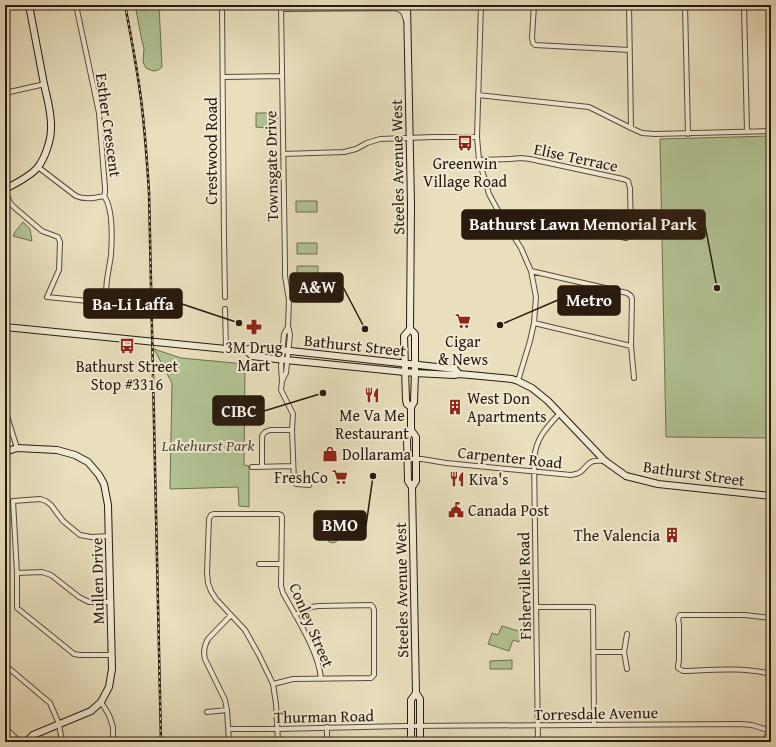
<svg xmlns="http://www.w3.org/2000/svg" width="776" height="747" font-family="'Gentium Book Plus',serif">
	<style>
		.green { fill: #b2c394; stroke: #6d6e51 }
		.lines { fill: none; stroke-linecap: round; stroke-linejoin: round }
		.street-casing { stroke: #584b3a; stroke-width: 6 }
		.secondary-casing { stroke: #281a0e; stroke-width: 8 }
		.street { stroke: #f1ead4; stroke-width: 4 }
		.secondary { stroke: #f1ead4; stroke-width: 6 }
		.rail-casing { stroke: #281a0e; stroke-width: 2.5 }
		.rail { stroke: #f1ead4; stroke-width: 1; stroke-dasharray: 3; stroke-linecap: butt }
		.labels { text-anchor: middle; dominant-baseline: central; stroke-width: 4; stroke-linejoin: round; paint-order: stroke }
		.street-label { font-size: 16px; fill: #281a0e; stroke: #f1ead4 }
		.poi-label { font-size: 16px; fill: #281a0e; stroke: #f1ead4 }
		.park-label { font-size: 16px; font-style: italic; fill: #514d36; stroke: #f1ead4 }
		.leader { fill: none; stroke: #281a0e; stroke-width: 1.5 }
		.callout-dot { fill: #281a0e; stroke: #f1ead4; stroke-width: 1.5 }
		.callout { fill: #281a0e; stroke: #281a0e; stroke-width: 1.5 }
		.callout-label { font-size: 17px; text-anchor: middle; font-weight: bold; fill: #fff }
	</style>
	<rect width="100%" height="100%" fill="#e9dfbd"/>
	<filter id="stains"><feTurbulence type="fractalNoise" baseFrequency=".005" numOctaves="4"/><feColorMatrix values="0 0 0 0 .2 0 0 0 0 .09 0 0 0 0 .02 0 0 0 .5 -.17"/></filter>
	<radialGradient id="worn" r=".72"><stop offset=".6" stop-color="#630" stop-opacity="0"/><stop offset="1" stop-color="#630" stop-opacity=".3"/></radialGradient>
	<path class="green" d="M135 5H159L162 67C156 73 152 71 146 68L143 62 144 48 142 41Z
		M256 113H277V129L256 127Z
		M771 136V438L666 437 660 139Z
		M296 201H317V212H296Z
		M23 222 30 229 32 241 13 236 15 232Z
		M297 243H317V254H297Z
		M297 266H318V277H297Z
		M154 349 181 358 245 364 244 465 249 466V507L239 506 238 487 170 489 172 383Z
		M331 535H339V538L336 542 332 543 328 541V537Z
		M502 626 522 632 519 642 513 640 509 651 488 644 492 633 498 635Z
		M512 660V669H490V661Z"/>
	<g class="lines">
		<defs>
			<path id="street" d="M222 5 224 238 225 297
				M281 5 285 264V276L289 300 288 326 290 335 286 373 282 381 281 390 293 414 292 430 294 482 296 484 309 485
				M481 5 477 137 479 160 489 194 503 220 521 248 531 271 536 297 534 323 530 341 518 381
				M534 5 532 38 533 43 535 45 630 50
				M629 5 631 128
				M685 5 688 134
				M744 5 747 132
				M397 8 403 12 406 20
				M281 9 397 8 403 5
				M223 77 282 76
				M5 93 45 84
				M478 95 589 107 631 128 642 133 655 134 771 131
				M283 154 344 152 356 149 367 143 380 139 433 137H477
				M479 160 510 159 521 158 530 159 623 179 628 181 630 188 631 233 629 236 626 238 523 215 513 216 503 220
				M38 167 76 196C85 200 94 198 104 196L105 193V188L99 113 76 5
				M5 190 10 203 15 208 42 231 58 237 60 242 59 270 47 297 88 301 102 300C107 295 106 287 107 280 108 272 110 263 111 255 112 240 113 208 104 196
				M531 271 627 293 631 296 632 299 631 346 634 378
				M225 309 226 349
				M534 323 631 346
				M5 356 6 354
				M282 381 281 367 284 334 288 327
				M5 410 17 448
				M407 459H422L446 463 571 475C585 473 582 468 591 462 595 460 600 461 605 461
				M262 466V436L265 432 270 430H292
				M252 467 293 466
				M109 536 91 537 80 535 63 521 51 505 46 501 40 499 13 501 17 573V608L74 654 80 655H111
				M259 564H281
				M17 573 42 572 51 575 79 597 89 602H110
				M536 607H593L594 724
				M771 618 745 615H680L678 619 679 624V660L678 666V668L683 671C712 670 743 667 771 674
				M593 652H624
				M5 665 50 703 59 724 62 742
				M627 669 624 652 627 634
				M273 684 293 679 371 678 374 675V610L373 607 371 605 319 606 311 607 295 615
				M101 702 109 715 113 727V742
				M207 712 227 710
				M327 727V742
				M5 728 20 742
				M229 729H278L405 726 740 724 752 725 771 731
				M229 742 227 710 225 700 205 659C203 652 204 646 208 639L231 615
				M278 742 276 704 273 684 259 655 245 630 216 599 211 591 208 583 207 573 209 519 211 515 214 514H279L281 515 282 517 281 586 283 593C296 617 319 652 321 679
				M538 742 534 459C536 438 546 428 560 413
				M765 742 771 724"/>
			<path id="secondary" d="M407 5 411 204 410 329 404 336 406 400 407 404 411 407
				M5 189C15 184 31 176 38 167 45 158 51 140 51 129 52 114 47 98 44 84 39 57 34 31 29 5
				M5 327 226 349 246 350 254 347 455 369 459 374
				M410 329 415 334V373L414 402 411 407V430L416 437V481L412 487
				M246 350 252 356 276 359 415 373 454 375 459 374 512 379 518 381 532 388 548 401 605 461 626 476 658 484 771 496
				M411 430 407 438 408 481 412 487 416 693 420 699V742
				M5 452 17 448 57 450 75 455 88 462 99 475 104 484 108 505 112 669 109 687 101 702 91 711 33 735 26 742
				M411 742V700L416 693"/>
		</defs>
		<use href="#street" class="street-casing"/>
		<use href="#secondary" class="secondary-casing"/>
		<use href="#street" class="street"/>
		<use href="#secondary" class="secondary"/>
		<defs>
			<path id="rail" d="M125 5C131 36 137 68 141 99 145 130 147 161 149 192L161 742"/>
		</defs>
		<use href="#rail" class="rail-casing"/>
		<use href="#rail" class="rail"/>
	</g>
	<defs>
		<symbol id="bus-bare" viewBox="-9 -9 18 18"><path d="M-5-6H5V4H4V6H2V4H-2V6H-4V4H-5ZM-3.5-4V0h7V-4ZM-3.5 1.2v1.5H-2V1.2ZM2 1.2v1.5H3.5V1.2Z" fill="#8f2418" stroke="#f1ead4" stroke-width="2.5" paint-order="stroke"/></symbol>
		<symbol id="supermarket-bare" viewBox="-9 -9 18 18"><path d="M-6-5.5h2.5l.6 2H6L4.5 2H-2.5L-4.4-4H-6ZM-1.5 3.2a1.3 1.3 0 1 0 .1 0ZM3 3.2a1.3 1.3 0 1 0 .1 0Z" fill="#8f2418" stroke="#f1ead4" stroke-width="2.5" paint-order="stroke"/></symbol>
		<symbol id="pharmacy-bare" viewBox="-9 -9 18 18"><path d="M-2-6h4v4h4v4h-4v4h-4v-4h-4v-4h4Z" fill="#8f2418" stroke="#f1ead4" stroke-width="2.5" paint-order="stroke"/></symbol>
		<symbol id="restaurant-bare" viewBox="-9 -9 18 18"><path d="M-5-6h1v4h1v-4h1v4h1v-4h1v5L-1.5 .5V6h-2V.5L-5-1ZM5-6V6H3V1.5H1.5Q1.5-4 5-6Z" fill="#8f2418" stroke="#f1ead4" stroke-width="2.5" paint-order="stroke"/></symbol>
		<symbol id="building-bare" viewBox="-9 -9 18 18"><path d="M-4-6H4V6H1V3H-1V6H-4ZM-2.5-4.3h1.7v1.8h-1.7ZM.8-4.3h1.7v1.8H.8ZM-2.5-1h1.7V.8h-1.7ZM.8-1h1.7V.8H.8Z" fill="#8f2418" stroke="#f1ead4" stroke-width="2.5" paint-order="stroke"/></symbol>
		<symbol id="shop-bare" viewBox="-9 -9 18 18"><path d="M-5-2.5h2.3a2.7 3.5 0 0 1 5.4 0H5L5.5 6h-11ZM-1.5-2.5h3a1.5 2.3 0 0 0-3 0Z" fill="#8f2418" stroke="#f1ead4" stroke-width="2.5" paint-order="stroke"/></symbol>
		<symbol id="civic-bare" viewBox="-9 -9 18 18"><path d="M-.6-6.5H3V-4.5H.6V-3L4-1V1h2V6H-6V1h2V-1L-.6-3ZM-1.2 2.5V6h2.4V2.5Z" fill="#8f2418" stroke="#f1ead4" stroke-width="2.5" paint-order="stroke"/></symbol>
	</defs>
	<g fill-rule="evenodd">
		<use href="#bus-bare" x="454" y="132" width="22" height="22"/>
		<use href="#supermarket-bare" x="452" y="310" width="22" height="22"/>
		<use href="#pharmacy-bare" x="243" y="316" width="22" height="22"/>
		<use href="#bus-bare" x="116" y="335" width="22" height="22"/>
		<use href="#restaurant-bare" x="361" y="384" width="22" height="22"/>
		<use href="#building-bare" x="444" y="396" width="22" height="22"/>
		<use href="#shop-bare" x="319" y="443" width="22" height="22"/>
		<use href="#supermarket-bare" x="329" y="466" width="22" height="22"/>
		<use href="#restaurant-bare" x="446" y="468" width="22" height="22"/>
		<use href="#civic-bare" x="445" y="499" width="22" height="22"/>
		<use href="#building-bare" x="661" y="524" width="22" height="22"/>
	</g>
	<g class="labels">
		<g class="street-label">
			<text transform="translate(109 125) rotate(82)">Esther Crescent</text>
			<text transform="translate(211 151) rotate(-90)">Crestwood Road</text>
			<text transform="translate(576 157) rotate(12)">Elise Terrace</text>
			<text transform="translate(271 166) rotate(-91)">Townsgate Drive</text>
			<text transform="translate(397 167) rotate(-91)">Steeles Avenue West</text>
			<text transform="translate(355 345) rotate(6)">Bathurst Street</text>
			<text transform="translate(510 457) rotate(6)">Carpenter Road</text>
			<text transform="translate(694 473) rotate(8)">Bathurst Street</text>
			<text transform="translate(97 581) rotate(-91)">Mullen Drive</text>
			<text transform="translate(524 586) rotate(-91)">Fisherville Road</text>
			<text transform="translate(401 590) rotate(-91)">Steeles Avenue West</text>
			<text transform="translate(312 625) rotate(67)">Conley Street</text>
			<text transform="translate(596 713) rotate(-1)">Torresdale Avenue</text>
			<text transform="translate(324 716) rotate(-1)">Thurman Road</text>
		</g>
		<g class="poi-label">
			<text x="465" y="163">Greenwin<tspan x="465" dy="18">Village Road</tspan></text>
			<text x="463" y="341">Cigar<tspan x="463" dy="18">&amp; News</tspan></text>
			<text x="254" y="347">3M Drug<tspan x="254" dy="18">Mart</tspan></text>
			<text x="127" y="366">Bathurst Street<tspan x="127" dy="18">Stop #3316</tspan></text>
			<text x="467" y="398" text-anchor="start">West Don<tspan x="467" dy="18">Apartments</tspan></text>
			<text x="372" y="415">Me Va Me<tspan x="372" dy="18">Restaurant</tspan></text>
			<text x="342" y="454" text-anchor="start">Dollarama</text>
			<text x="328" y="477" text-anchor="end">FreshCo</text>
			<text x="469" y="479" text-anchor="start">Kiva's</text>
			<text x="468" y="510" text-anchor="start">Canada Post</text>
			<text x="660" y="535" text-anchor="end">The Valencia</text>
		</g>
		<g class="park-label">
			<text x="208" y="445">Lakehurst Park</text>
		</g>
	</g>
	<path class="leader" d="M717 288L705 225M365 329L343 287M500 325L558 300M239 323L182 304M323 393L264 411M373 476L366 526"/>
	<g class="callout-dot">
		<circle cx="717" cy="288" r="4"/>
		<circle cx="365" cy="329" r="4"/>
		<circle cx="500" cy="325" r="4"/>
		<circle cx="239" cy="323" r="4"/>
		<circle cx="323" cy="393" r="4"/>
		<circle cx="373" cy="476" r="4"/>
	</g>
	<g class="callout">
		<rect x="462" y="210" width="243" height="29" rx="4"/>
		<rect x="290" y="273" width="53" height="29" rx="4"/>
		<rect x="558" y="286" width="62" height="29" rx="4"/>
		<rect x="84" y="289" width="98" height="29" rx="4"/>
		<rect x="213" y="396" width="51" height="29" rx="4"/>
		<rect x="314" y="511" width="52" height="29" rx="4"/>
	</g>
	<g class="callout-label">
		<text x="583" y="230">Bathurst Lawn Memorial Park</text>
		<text x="317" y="293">A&amp;W</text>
		<text x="589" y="306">Metro</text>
		<text x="133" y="310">Ba-Li Laffa</text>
		<text x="239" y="417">CIBC</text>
		<text x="340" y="531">BMO</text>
	</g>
	<rect width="776" height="747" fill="none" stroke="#e9dfbd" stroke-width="20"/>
	<rect x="6" y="6" width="764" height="735" fill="none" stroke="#281a0e" stroke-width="2"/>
	<rect x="10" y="10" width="756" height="727" fill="none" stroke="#281a0e"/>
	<rect width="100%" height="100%" filter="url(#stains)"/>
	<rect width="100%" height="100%" fill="url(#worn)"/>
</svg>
